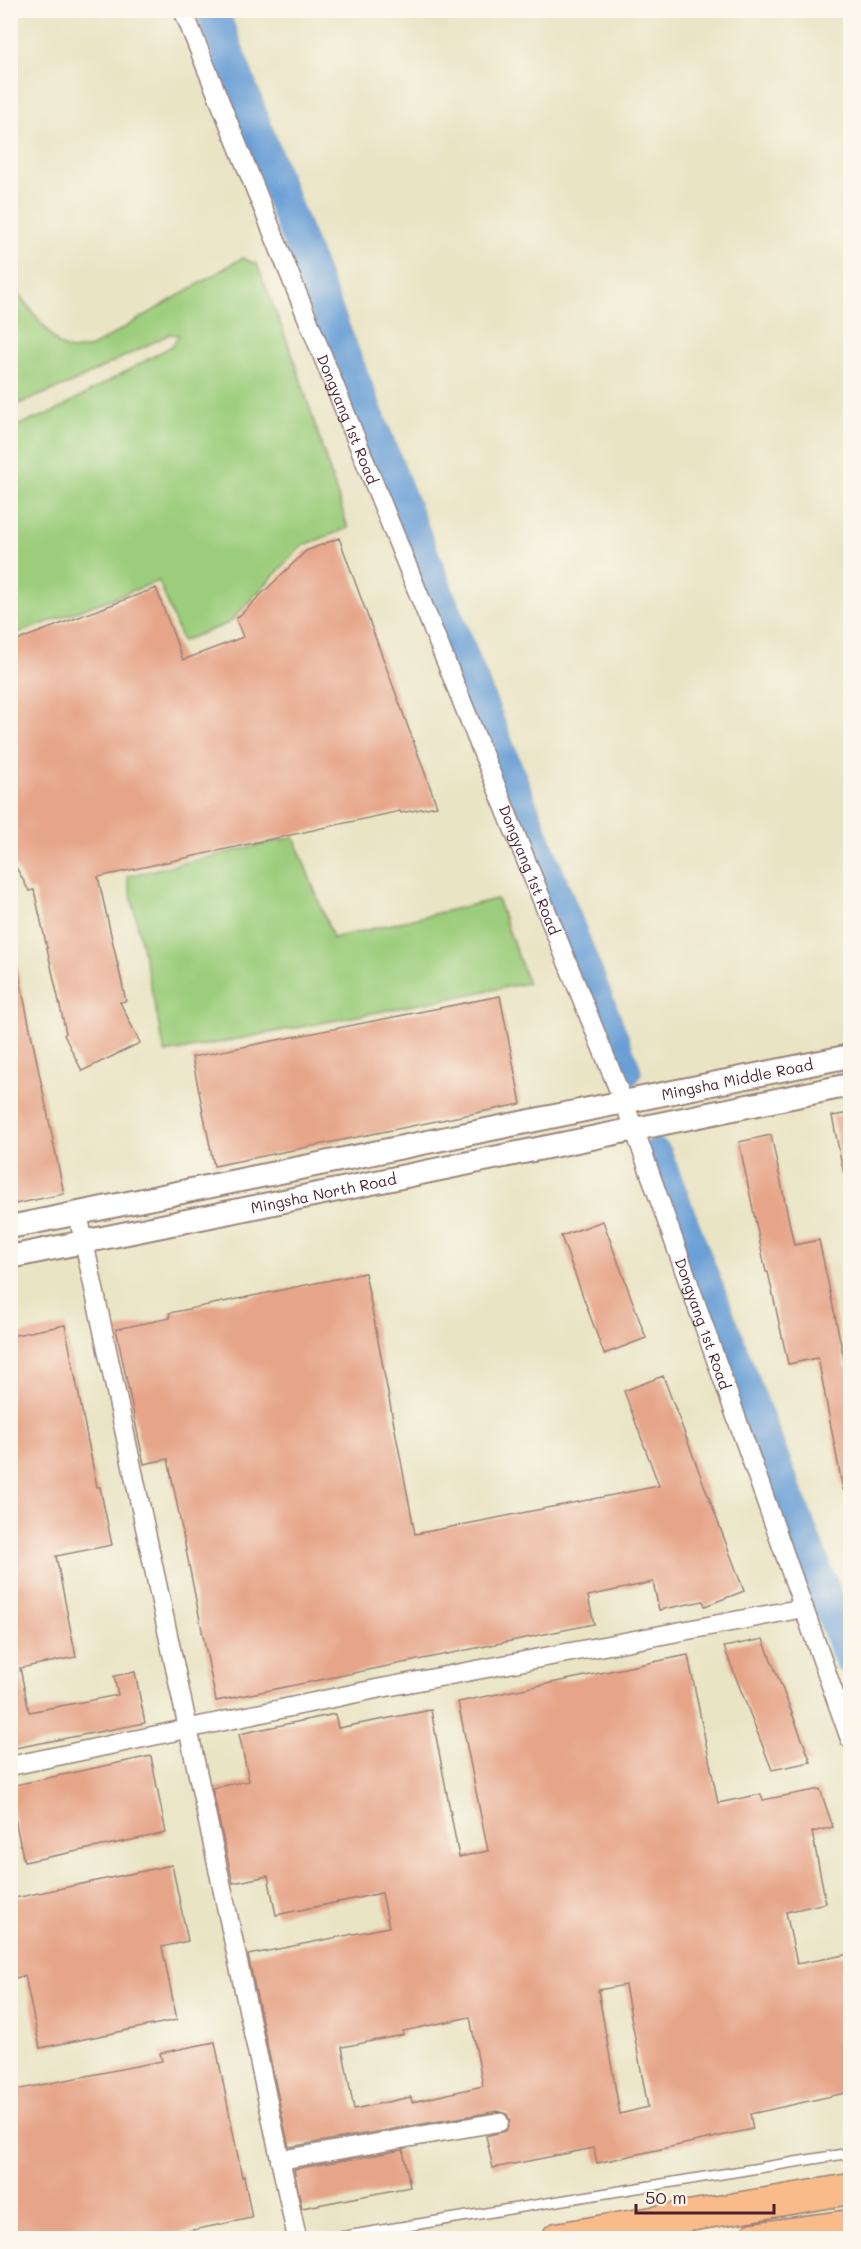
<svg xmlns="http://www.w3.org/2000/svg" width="861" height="2249" font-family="Mali,sans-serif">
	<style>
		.green { fill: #9ccd7c; stroke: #737654; stroke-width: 1.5 }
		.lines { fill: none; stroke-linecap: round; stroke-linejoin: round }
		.river { stroke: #699fd6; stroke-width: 33 }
		.building { fill: #e6a488; fill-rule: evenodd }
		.service-casing { stroke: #9a8278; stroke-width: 12 }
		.minor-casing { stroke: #9a8278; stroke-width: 21 }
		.tertiary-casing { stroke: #9a8278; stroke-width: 26 }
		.trunk-casing { stroke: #9a8278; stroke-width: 33 }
		.service { stroke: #fff; stroke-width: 9 }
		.minor { stroke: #fff; stroke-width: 18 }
		.tertiary { stroke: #fff; stroke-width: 22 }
		.trunk { stroke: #fabb8b; stroke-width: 30 }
		.labels { text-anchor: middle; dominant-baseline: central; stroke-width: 6; stroke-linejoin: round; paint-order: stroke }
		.street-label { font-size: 15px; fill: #4a1f2b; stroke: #fbf7ec }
	</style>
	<rect width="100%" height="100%" fill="#fbf7ec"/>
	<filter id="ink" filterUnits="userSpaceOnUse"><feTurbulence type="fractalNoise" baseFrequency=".0167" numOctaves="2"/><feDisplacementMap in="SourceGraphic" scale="12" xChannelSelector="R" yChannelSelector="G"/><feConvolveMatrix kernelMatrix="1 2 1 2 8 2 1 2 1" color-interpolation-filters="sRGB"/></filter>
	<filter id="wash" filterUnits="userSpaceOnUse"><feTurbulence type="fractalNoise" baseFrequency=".008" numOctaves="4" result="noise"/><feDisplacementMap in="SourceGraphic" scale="24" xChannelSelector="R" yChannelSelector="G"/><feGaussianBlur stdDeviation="1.35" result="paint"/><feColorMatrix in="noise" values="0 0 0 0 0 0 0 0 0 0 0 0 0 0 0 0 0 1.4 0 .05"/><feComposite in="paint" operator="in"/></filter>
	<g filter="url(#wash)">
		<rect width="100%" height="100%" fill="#e9e4c4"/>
		<path class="green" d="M242 258 257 264 294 359 348 528 302 546 229 623 182 641 159 581 11 636V428L53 412 172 346 179 335 170 334 69 384 11 407V285L59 345 71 350 92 347Z
			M294 837 333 938 497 899 528 983 165 1053 127 876Z"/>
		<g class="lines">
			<path class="river" d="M212 10 276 182 625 1071
				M656 1155 850 1659"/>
		</g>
		<g id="blocks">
			<path class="building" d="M339 538 437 806 401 813 400 811 98 877 126 1001 120 1002 140 1043 82 1071 64 1035 66 1033 34 890 29 891 10 856V643L156 588 183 660 243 637 236 619 306 551Z
				M17 965 64 1194 10 1205V966Z
				M500 996 521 1104 214 1166 192 1057Z
				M850 1113V1174L844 1175 832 1116Z
				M771 1135 794 1245 819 1240 846 1368 850 1367V1489L843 1490 818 1358 788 1364 768 1272H766L739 1142Z
				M603 1221 646 1338 604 1354 561 1236Z
				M365 1273 415 1534 659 1486 624 1391 663 1376 744 1591 705 1606 703 1601 659 1610 653 1582 588 1596 594 1624 216 1701 168 1459 144 1464 116 1329 170 1318 169 1313Z
				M65 1325 97 1487H100L112 1545 56 1556 76 1657 20 1668 29 1712 118 1695 114 1676 135 1672 145 1723 10 1749V1563L18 1562 10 1527V1505L15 1504 10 1483V1336Z
				M763 1639 811 1762 772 1770 724 1647Z
				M688 1655 718 1803 761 1794 763 1800 820 1789 833 1827 812 1832 826 1903 786 1912 797 1964 850 1954V2092L750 2114 753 2129 597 2163 594 2148 493 2168 486 2136 506 2131 510 2121 507 2114 498 2111 289 2147 248 1955 389 1927 382 1893 276 1915 268 1876 233 1883 212 1788 249 1781 239 1734 335 1714 338 1728 431 1710 459 1857 488 1851 458 1702ZM625 1985 648 2107 620 2114 598 1990ZM470 2017 483 2086 412 2102 411 2097 354 2109 342 2047 403 2035V2031Z
				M151 1756 166 1833 24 1862 10 1795V1786Z
				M172 1865 188 1941 162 1947 177 2020 40 2048 25 1976 10 1979V1899Z
				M215 2042 242 2177 244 2176 252 2218 154 2238H10V2091L162 2061 160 2053Z
				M403 2150 410 2187 302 2208 294 2169Z"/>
		</g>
	</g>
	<g filter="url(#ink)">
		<use href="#blocks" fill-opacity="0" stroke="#9a8278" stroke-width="1.5"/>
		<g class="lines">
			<defs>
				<path id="service" d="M334 2238 850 2153"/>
				<g id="minor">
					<path id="s1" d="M183 10 634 1128 850 1739"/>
					<path d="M78 1214 297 2238"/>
					<path d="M10 1766 376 1689 804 1608"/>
					<path d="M280 2160 499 2122"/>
				</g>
				<g id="tertiary">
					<path id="s2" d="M10 1227 850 1056"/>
					<path id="s3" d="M10 1257 850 1085"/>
				</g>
				<path id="trunk" d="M557 2238 850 2189
					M754 2238 850 2225"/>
			</defs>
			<use href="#service" class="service-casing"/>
			<use href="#minor" class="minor-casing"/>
			<use href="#tertiary" class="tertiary-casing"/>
			<use href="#trunk" class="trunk-casing"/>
			<use href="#service" class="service"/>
			<use href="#minor" class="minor"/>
			<use href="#tertiary" class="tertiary"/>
			<use href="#trunk" class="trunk"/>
		</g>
	</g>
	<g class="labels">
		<g class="street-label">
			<text stroke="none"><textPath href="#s1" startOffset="441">Dongyang 1st Road</textPath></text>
			<text stroke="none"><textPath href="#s1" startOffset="927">Dongyang 1st Road</textPath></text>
			<text stroke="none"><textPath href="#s2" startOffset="742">Mingsha Middle Road</textPath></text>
			<text stroke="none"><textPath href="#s3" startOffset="320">Mingsha North Road</textPath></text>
			<text stroke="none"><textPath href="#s1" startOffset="1413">Dongyang 1st Road</textPath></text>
		</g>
	</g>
	<rect width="861" height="2249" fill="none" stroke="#fbf7ec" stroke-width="36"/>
	<path d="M636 2204v9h138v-9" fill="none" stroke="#4a1f2b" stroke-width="3"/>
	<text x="645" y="2204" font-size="18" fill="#4a1f2b" stroke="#fbf7ec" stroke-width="4.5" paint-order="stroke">50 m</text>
</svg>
